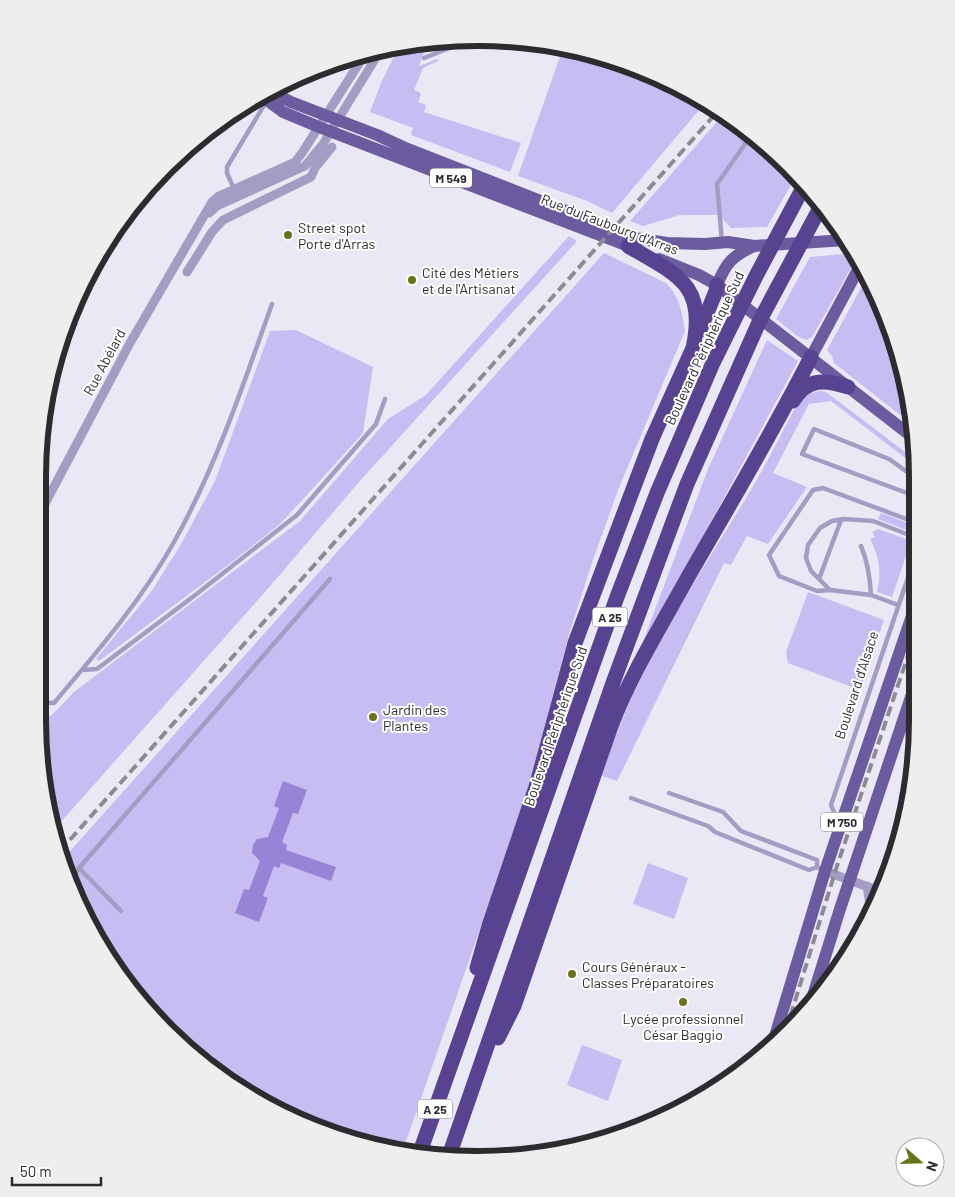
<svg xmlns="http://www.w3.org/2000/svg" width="955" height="1197" font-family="Barlow,sans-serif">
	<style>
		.green { fill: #c7bdf2 }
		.water { fill: #9884d7 }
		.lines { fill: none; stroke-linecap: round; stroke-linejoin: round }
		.lane { stroke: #a49dc3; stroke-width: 4.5 }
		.street { stroke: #a49dc3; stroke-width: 9 }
		.primary { stroke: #6c5b9e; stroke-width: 12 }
		.highway { stroke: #584390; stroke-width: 15 }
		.rail { stroke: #8c8b94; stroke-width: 4; stroke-dasharray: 10 5; stroke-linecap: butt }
		.poi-dot { fill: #6c721a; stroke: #fff; stroke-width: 2 }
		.labels { text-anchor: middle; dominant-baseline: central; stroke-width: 4; stroke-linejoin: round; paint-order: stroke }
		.shield { fill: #fff; stroke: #6b6b6e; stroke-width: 1 }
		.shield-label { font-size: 12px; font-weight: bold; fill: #2c2c30 }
		.street-label { font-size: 14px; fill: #2c2c30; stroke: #fff }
		.poi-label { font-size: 14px; fill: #2c2c30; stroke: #fff; text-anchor: start }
		.rim { fill: none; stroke: #2c2c30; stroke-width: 6 }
	</style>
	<rect width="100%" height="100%" fill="#eae8f4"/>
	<path class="green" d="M420 41H428L419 66 437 59 438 61 423 68 414 90 421 93 418 102 426 105 424 112 521 143 510 172 411 135 413 128 370 112 381 83 399 46Z
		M563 48 592 53 672 83 705 103 612 213 587 201 518 176Z
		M723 115 746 129 796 176 767 227 731 228 719 215H680L643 226 630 221Z
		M569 236 577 241 359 482 271 585 52 832 38 712 51 716 74 692 300 521 388 419 426 395Z
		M604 253 666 283C680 297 682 313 685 331L618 490 593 560 569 634 525 800 403 1150 363 1144 257 1100 166 1030 96 939 63 859Z
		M845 254 850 259 851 268 812 337 806 340 797 336 776 319 810 257Z
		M867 277 902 363 913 425 834 363 832 356 827 350Z
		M296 330 373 367 363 433 306 496 280 524 228 565 99 661 96 659 151 592 180 546 215 481 270 331Z
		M767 340 798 361 636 660 708 469Z
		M820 391 826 392 917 461V467L831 401 809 404 773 473 807 487 768 544 747 536 731 565 724 563 617 781 602 776C632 676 691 588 745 500 763 471 778 440 794 410 802 398 807 393 820 391Z
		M881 513 916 526 914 533 878 519Z
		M878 529 911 541 892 597 877 592C882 573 879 556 870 539L875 537 872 532Z
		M808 592 884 620 860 690 788 663 786 652Z
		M648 863 688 878 674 919 633 904Z
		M582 1045 622 1060 608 1101 567 1085Z"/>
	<path class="water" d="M283 781 307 790 298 814 293 813 282 842 287 845 286 850 336 867 331 881 281 863 279 868 274 866 263 896 268 898 259 922 235 913 244 889 249 890 260 861 252 853 253 845 257 839 268 837 279 808 274 806Z"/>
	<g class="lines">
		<path class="lane" d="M424 58 470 40
			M234 189 227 173V167L266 102
			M722 242 717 184 752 134
			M917 479 889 459 814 429 802 454 915 496 917 492
			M915 497 917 506
			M861 546C868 562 870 577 871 595
			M819 579 841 520
			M830 590 817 591 779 576 769 555 813 490 823 488 917 523
			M898 605 871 595 830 590 811 571 806 558 808 545 820 528 832 521 844 519 873 521 917 538
			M82 670 97 669 194 596 297 515 376 424 385 399
			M38 702 54 703C97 652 141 601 174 542 216 467 243 385 272 304
			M669 793 723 812 741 831 817 860V867
			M631 798 708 826 715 832 809 870 817 867 824 870
			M838 822 831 805 917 551
			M79 868 121 911
			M72 881 79 868 330 579"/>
		<path class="street" d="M209 213 217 206 305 166 323 144 380 51
			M187 272 212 232 223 220 311 177 315 168 332 147
			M38 517 130 343 212 202 219 196 295 162 302 153 365 54
			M825 871 882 892
			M867 886 871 911"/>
		<path class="primary" d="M270 91 291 102 377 135 403 147 635 238 667 243 705 244 728 242 754 246 846 240
			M260 95 283 112 319 127 636 249
			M659 259 699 275 717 285 915 439
			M717 285C726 263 732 256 754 246
			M811 357 861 264
			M810 1005 840 909 917 679
			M772 1046 825 871 917 601"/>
		<path class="highway" d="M700 330 716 291 717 285
			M793 401C807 378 825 379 848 387
			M477 968 489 926 536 787 575 643 652 439 693 348C707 284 677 275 628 246
			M498 1038 514 1006 611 726C631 674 661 626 688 577 730 504 773 432 811 357
			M420 1152 617 597 657 493 712 365 756 276 805 184
			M449 1156 614 680 687 484 760 320 821 206"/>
		<path class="rail" d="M60 851 718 111
			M786 1030 837 866 917 629"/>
	</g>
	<g class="poi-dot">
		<circle cx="288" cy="235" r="5"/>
		<circle cx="412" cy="280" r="5"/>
		<circle cx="373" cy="717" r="5"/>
		<circle cx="572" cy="974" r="5"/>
		<circle cx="683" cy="1002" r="5"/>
	</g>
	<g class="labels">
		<g class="shield">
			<rect x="430" y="168.5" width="42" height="19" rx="4"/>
			<rect x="592.5" y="607.5" width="35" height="19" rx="4"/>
			<rect x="821" y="812.5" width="42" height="19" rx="4"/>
			<rect x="417.5" y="1099.5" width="35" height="19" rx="4"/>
		</g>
		<g class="shield-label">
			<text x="451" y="178">M 549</text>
			<text x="610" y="617">A 25</text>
			<text x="842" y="822">M 750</text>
			<text x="435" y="1109">A 25</text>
		</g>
		<g class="street-label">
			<text transform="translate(610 224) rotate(21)">Rue du Faubourg d'Arras</text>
			<text transform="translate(704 348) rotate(-65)">Boulevard Périphérique Sud</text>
			<text transform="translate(104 362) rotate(-62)">Rue Abélard</text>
			<text transform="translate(856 685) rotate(-72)">Boulevard d'Alsace</text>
			<text transform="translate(555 726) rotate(-71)">Boulevard Périphérique Sud</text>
		</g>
		<g class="poi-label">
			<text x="298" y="227">Street spot<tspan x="298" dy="16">Porte d'Arras</tspan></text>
			<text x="422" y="272">Cité des Métiers<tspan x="422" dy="16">et de l'Artisanat</tspan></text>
			<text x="383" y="709">Jardin des<tspan x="383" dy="16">Plantes</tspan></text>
			<text x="582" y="966">Cours Généraux -<tspan x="582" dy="16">Classes Préparatoires</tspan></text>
			<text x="683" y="1018" text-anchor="middle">Lycée professionnel<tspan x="683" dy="16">César Baggio</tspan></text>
		</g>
	</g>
	<path d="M0 0H955V1197H0ZM477 46H478A431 431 0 0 1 909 477V720A431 431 0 0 1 478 1151H477A431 431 0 0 1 46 720V477A431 431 0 0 1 477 46Z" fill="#eee" fill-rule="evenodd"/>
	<path class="rim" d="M477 46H478A431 431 0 0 1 909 477V720A431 431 0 0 1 478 1151H477A431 431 0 0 1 46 720V477A431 431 0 0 1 477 46Z"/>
	<g transform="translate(920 1162) rotate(110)"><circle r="24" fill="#ffffff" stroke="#ababac"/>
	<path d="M0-4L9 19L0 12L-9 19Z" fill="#6c721a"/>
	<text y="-8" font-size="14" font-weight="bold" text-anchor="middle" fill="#2c2c30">N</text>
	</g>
	<path d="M12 1177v8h89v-8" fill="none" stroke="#2c2c30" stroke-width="2.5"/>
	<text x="20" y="1177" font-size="15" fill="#2c2c30" stroke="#ffffff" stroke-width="4" paint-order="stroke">50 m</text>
</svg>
